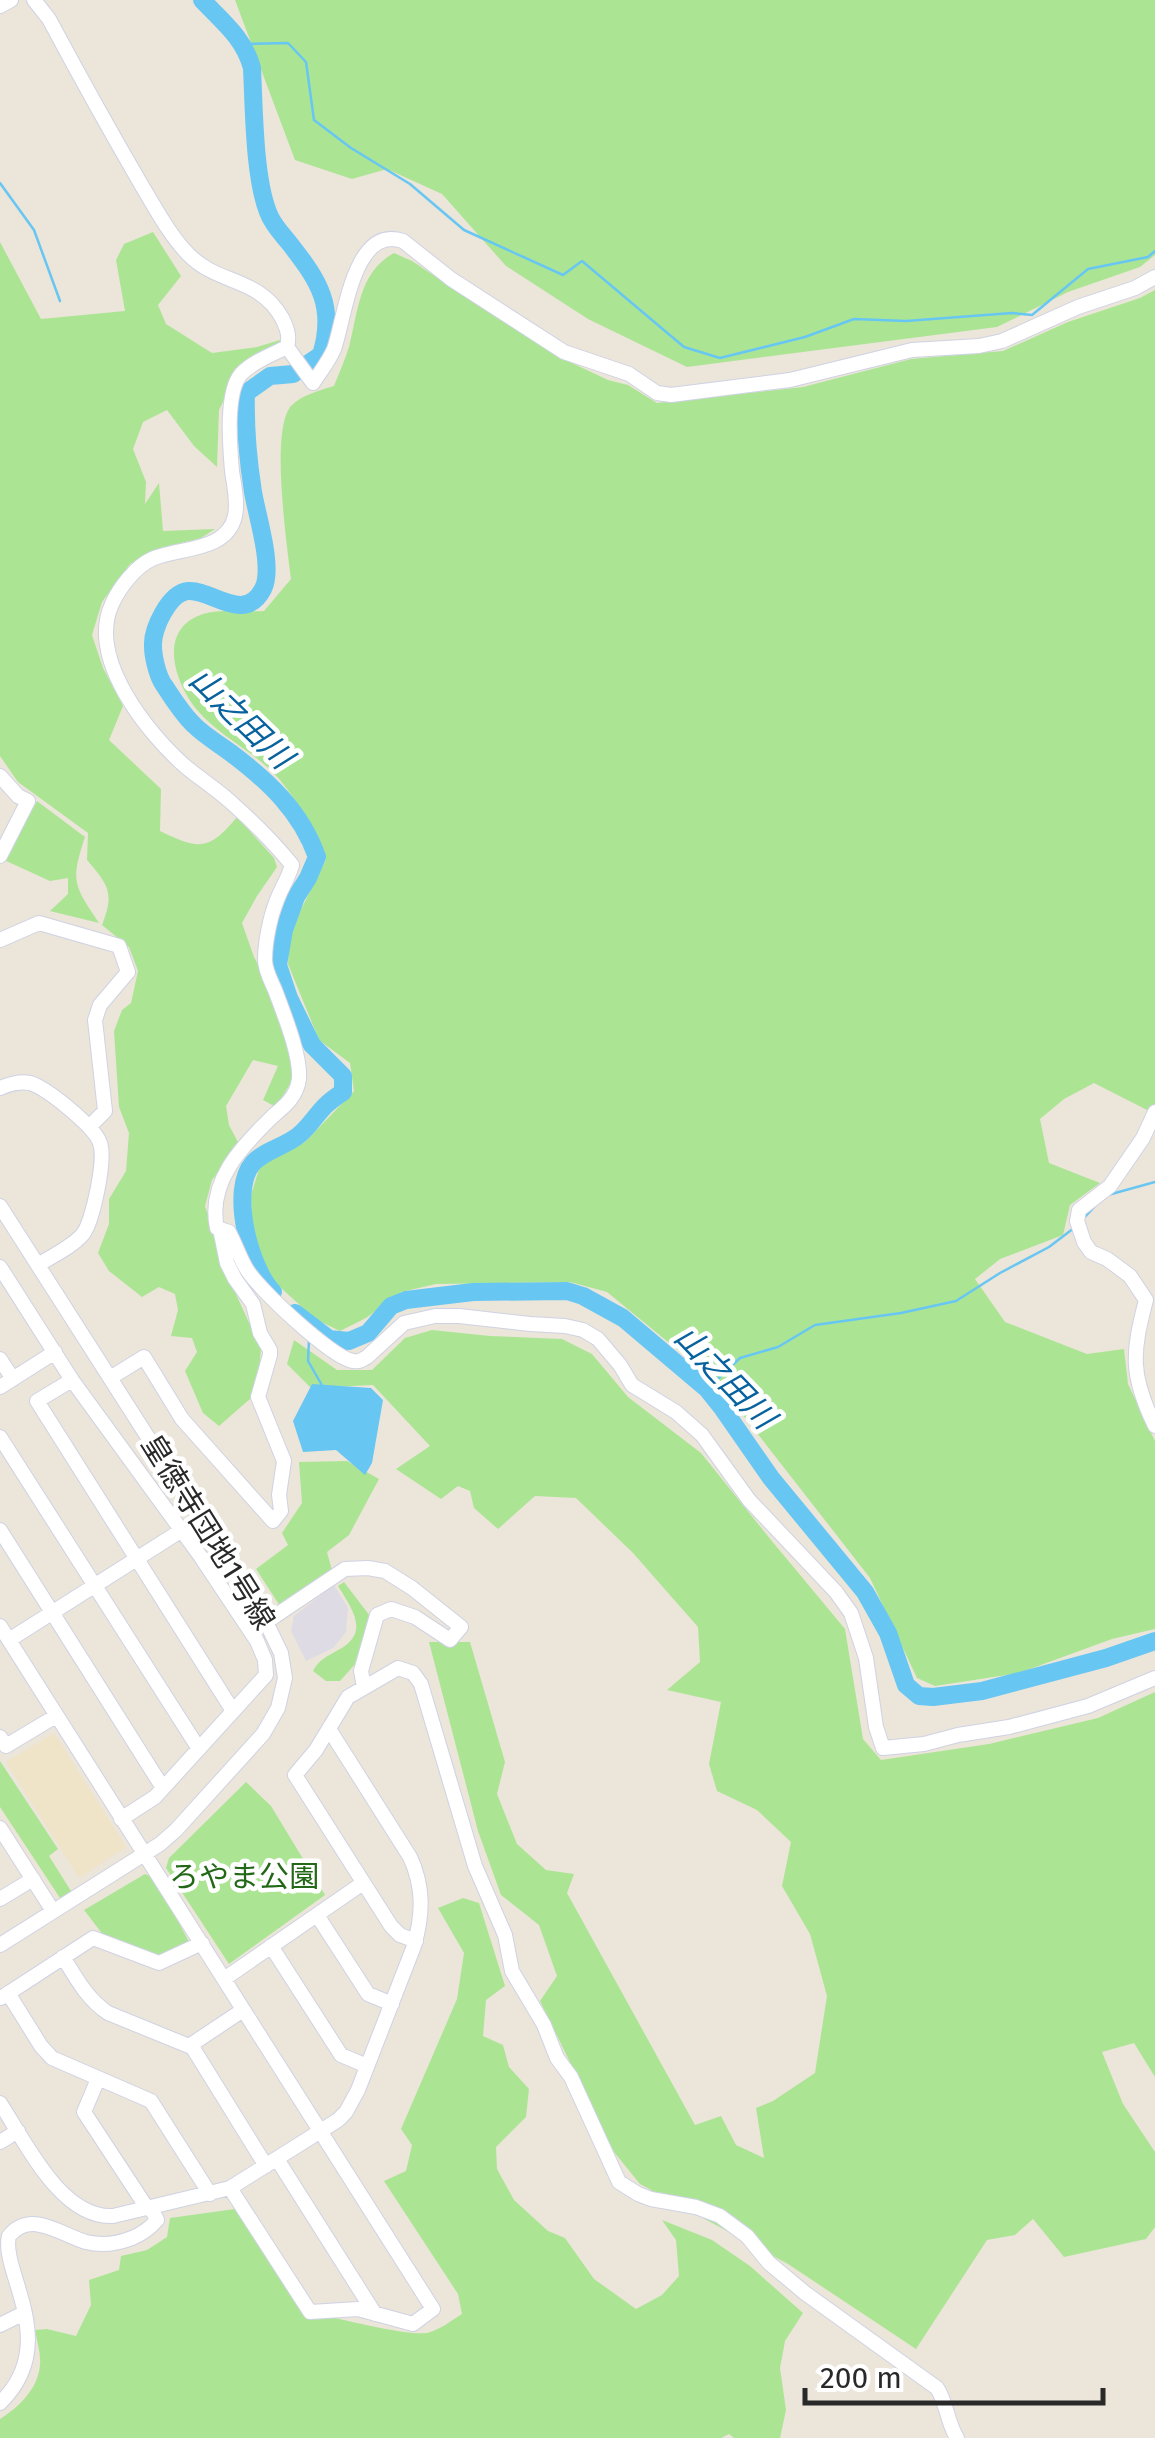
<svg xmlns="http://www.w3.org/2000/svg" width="1155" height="2438" font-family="'Fira Sans','Noto Sans JP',sans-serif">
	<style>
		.industrial { fill: #dedbe4 }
		.education { fill: #efe4c8 }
		.green { fill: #abe594 }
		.water { fill: #68c6f3 }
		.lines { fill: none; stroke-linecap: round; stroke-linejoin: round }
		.stream { stroke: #68c6f3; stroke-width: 2.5 }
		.river { stroke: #68c6f3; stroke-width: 18 }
		.minor-casing { stroke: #cfd2e3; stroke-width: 16 }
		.minor { stroke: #fff; stroke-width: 14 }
		.labels { text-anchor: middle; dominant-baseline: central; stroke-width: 9; stroke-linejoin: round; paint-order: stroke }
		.street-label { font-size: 30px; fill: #292929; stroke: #fff }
		.park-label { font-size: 30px; fill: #236817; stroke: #fff }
		.water-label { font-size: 32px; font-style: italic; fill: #08629e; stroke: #fff }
	</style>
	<rect width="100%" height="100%" fill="#ece5da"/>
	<path class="industrial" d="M334 1585 348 1608 346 1632 333 1648 306 1661 291 1631 294 1616Z"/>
	<path class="education" d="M54 1733 126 1847 79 1878 6 1762Z"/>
	<path class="green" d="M235 0H1155V255L1140 267 1068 292 997 327 687 367 588 319 506 266 442 194 387 169 352 179 295 160Z
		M153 232 181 276 158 305 166 324 212 353 257 347 280 340 283 346 241 366 219 410 217 467 194 446 167 410 143 422 133 449 146 482 145 504 159 483 163 531 215 529 201 538 162 548 130 564 102 602 92 635 103 668 123 706 109 740 161 789 160 831C199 850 209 851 237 817L274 858 277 867 257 896 242 923 254 957 279 1005 296 1074 276 1107 263 1100 278 1066 253 1060 226 1106 229 1125 240 1146 212 1180 205 1206 235 1292 261 1349 257 1393 219 1426 203 1413 185 1371 197 1352 192 1338 171 1336 178 1310 175 1294 159 1287 142 1297 109 1271 98 1253 109 1224V1199L126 1171 129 1133 119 1107 114 1031 122 1010 131 1003 138 971 129 947 102 925C115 892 108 885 87 860L88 833 18 782 0 756V242L41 319 125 311 116 260 124 244Z
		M394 253 412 261 553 354 608 380 628 385 657 403 803 387 911 359 1003 351 1068 322 1140 298 1155 290V1105L1147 1110 1094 1083 1064 1099 1040 1119 1049 1163 1100 1183 1070 1205 1063 1235 1000 1259 975 1279 1005 1322 1087 1354 1124 1349 1128 1384 1155 1441V1629L1112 1639 1019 1673 935 1686 917 1678 870 1578 718 1383 607 1292 570 1282 436 1284 401 1292 366 1318 340 1331 315 1319 268 1276 252 1229 251 1195 260 1166 305 1142 354 1091 350 1063 319 1040 288 964 290 931 326 860C313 831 300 804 280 780 257 753 220 737 197 710 174 682 157 629 203 614 218 609 247 612 264 611L291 579C287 544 270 431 291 406 301 395 321 390 334 386 339 373 345 360 349 347 358 312 359 272 394 253Z
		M37 801 85 837C70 882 74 885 99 923L50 911 68 894V878L50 881 4 860Z
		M432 1330 490 1336 562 1339 592 1354 628 1397 701 1453 771 1540 845 1629 863 1739 881 1760 989 1744 1098 1718 1155 1692V2077L1134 2043 1102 2052 1123 2104 1155 2152V2227L1146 2239 1064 2257 1033 2219 1015 2235 987 2240 916 2349 788 2264 640 2184 614 2152 540 2001 557 1976 539 1925 501 1895 478 1831 429 1642H470L505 1762 497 1794 517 1844 546 1870 574 1874 567 1893 695 2125 721 2116 736 2145 764 2158 756 2108 773 2101 815 2073 827 1996 810 1934 782 1886 791 1842 757 1810 717 1791 709 1764 721 1702 667 1690 700 1662 698 1627 633 1553 576 1498 535 1496 498 1529 474 1508 470 1491 458 1486 441 1499 396 1469 430 1446 373 1385 311 1388 287 1364 294 1340 337 1370H372L405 1338Z
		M347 1461 379 1479 349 1535 327 1552 333 1574 280 1606 256 1569 288 1545 282 1533 302 1503 299 1462Z
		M344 1582 373 1620 357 1662 340 1681H326L313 1671C319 1659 327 1657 338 1650 371 1633 352 1609 338 1586Z
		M0 1761 58 1849 49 1856 71 1891 60 1898 0 1807Z
		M246 1782 271 1806 325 1895 229 1964 166 1868 169 1858Z
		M145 1874 156 1879 189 1942 157 1957 104 1936 84 1910Z
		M463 1898 479 1903 505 1986 486 2000 483 2036 503 2045 509 2067 529 2089 526 2117 496 2147 497 2169 514 2200 548 2231 565 2238 594 2279 636 2309 662 2295 679 2276 676 2240 662 2220 712 2240 750 2266 803 2313 785 2341 780 2368 786 2410 780 2438H734L729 2434 721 2438H0V2419C19 2407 38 2389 40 2365 41 2354 37 2341 35 2330L47 2329 76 2336 91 2305 89 2280 119 2270 121 2256 147 2250 167 2237 170 2218 235 2209 317 2314C342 2319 406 2336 427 2333 440 2330 452 2320 462 2314L458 2294 384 2181 406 2171 412 2145 401 2129 457 1999 464 1953 438 1908Z"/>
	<path class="water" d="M312 1384 371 1388 383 1400 372 1463 365 1475 336 1450 303 1452 293 1421Z"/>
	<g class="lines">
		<path class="stream" d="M242 44 288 43 306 62 314 120 351 148 410 184 464 230 563 275 582 261 684 347 720 358 805 337 854 319 906 321 1012 313 1032 315 1088 269 1148 257 1155 251
			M0 183 34 230 60 301
			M1108 1195 1155 1182
			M1083 1219 1095 1206
			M309 1340 308 1361 323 1387
			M707 1389 740 1358 778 1347 815 1325 901 1313 956 1301 1000 1273 1049 1247 1074 1228"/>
		<path class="river" d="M202 0C223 22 244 38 252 68 254 107 254 177 268 212 272 224 282 234 290 244 319 281 336 307 321 355L293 374 270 376 246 393C245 425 248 460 253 492 257 516 274 568 263 589 244 625 212 589 188 591 169 593 152 629 153 646 153 656 157 673 162 682 171 696 182 714 194 725 205 736 219 744 231 753 268 781 301 811 317 857L308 878 296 897 284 930 278 965 289 998 312 1045 343 1076V1092C337 1096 330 1101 325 1106 316 1115 309 1127 299 1135 286 1146 265 1150 253 1163 229 1190 250 1269 273 1292
			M295 1313 329 1339 349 1341 368 1333 391 1306 406 1300 473 1292 567 1291 583 1296 623 1318 707 1389 723 1409 771 1478 865 1592 888 1633 906 1685 919 1696 933 1697 982 1691 1106 1658 1155 1641"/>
		<defs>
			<path id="minor" d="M34 0 49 19C79 75 110 131 142 186 156 209 170 236 189 255 219 285 259 277 282 318 287 328 290 336 287 347L313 383C320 372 329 361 334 349 345 319 353 224 403 241L451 279 564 352 629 374 657 393 671 395 790 380 912 350 979 346 1002 341 1078 307 1135 288 1155 277
				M0 6 11 0
				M287 347C273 354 252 362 241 374 225 393 230 447 232 471 234 485 238 502 235 516 227 552 179 547 152 559 136 566 119 588 112 604 87 658 147 733 186 767 202 780 219 791 234 805 254 823 275 844 292 865 288 879 282 887 277 900 270 917 265 942 265 960 265 970 271 981 275 990 283 1012 301 1055 299 1079 297 1096 285 1106 273 1116 242 1146 207 1182 217 1228L229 1232C235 1243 239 1256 246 1268 256 1287 332 1358 353 1361 361 1362 361 1360 367 1357L404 1323 435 1316H459L530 1324 565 1326 583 1330 598 1339 620 1365 632 1385 676 1412 702 1435 749 1500 836 1592 851 1613 866 1658 876 1727 883 1748 924 1744 958 1735 1009 1727 1088 1706 1155 1678
				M0 776 18 796 28 801 0 856
				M0 940 39 923 119 946 128 972 100 1005 95 1020 105 1111 89 1127
				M0 1088C10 1084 19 1081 30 1083 47 1088 95 1127 100 1143 106 1159 93 1221 83 1234 72 1247 52 1256 38 1265
				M1155 1112 1143 1138 1110 1186 1079 1210 1077 1221 1084 1242 1091 1252 1107 1259 1130 1276 1146 1300C1132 1353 1130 1375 1155 1426
				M0 1206 266 1622 281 1653 285 1678 278 1708 263 1734 176 1830 160 1844 0 1945
				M0 1267 72 1380 201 1557 257 1641 265 1660 266 1675 155 1797 121 1819
				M0 1359 13 1379
				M110 1378 144 1357 182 1419 273 1521 281 1511 279 1495 284 1461 258 1397 270 1355V1350L260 1333 253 1304 235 1279 227 1263 220 1229
				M72 1380 37 1401 233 1711
				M0 1387 55 1352
				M0 1437 199 1749
				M0 1530 163 1788
				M266 1622 345 1569 368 1568 385 1571 412 1588 461 1627 450 1640 415 1617 391 1609 377 1615 361 1671 364 1687
				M0 1626 433 2309 413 2324 358 2309 310 2312 230 2188
				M9 1640 182 1530
				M0 1737 6 1746 56 1716
				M0 1828 53 1911
				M0 1899 33 1879
				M317 1915 368 1994 392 2004
				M416 1941 400 1935 391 1926 295 1775 316 1750 348 1697 398 1668 413 1673 421 1684 475 1866 505 1935 512 1971 544 2025 557 2058 571 2077 619 2182 638 2194 651 2199 696 2207 720 2216 747 2236 769 2263 805 2293 937 2388C947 2403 947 2422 957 2438
				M271 1946 341 2055 367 2066
				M63 1957C76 1978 87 1999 108 2013L189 2046 243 2010
				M224 1979 363 1883
				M8 1993 41 2046 52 2058 151 2101 210 2194
				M1 1998 93 1938 159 1963 202 1943
				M191 2045 266 2166
				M98 2079 84 2112 147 2208
				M0 2103C25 2141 61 2219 113 2216L230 2188 338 2120 346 2112 358 2090 414 1946C423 1914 424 1887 410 1857L329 1729
				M0 2142 18 2131
				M277 2159 375 2314
				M0 2325 18 2316
				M0 2403C62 2343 0 2272 9 2236 31 2209 61 2235 86 2242 102 2246 117 2244 132 2238 142 2234 150 2228 157 2220L151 2208"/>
		</defs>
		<use href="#minor" class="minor-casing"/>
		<use href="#minor" class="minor"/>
	</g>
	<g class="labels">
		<g class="street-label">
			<text transform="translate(208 1532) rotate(58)">皇徳寺団地1号線</text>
		</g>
		<g class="park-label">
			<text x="244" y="1877">ろやま公園</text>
		</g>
		<g class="water-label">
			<text transform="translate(241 718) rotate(44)">山之田川</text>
			<text transform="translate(725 1377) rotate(46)">山之田川</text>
		</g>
	</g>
	<path d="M805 2388v15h298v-15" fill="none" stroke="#292929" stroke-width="5"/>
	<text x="820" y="2388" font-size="30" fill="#292929" stroke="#ffffff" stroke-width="8" paint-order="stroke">200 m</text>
</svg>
